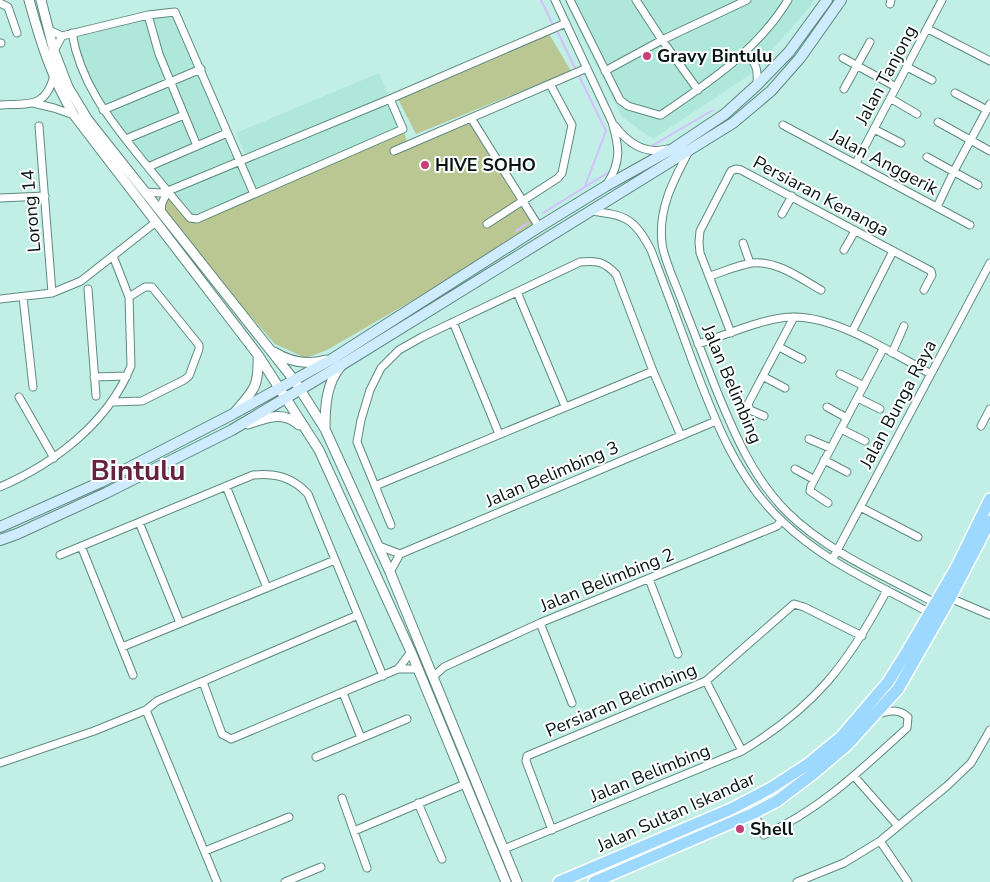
<svg xmlns="http://www.w3.org/2000/svg" width="990" height="882" font-family="'Nunito Sans',sans-serif">
	<style>
		.built { fill: #afe8db }
		.green { fill: #bac793 }
		.lines { fill: none; stroke-linecap: round; stroke-linejoin: round }
		.stream { stroke: #d4bfff; stroke-width: 2 }
		.minor-casing { stroke: #5e8980; stroke-width: 9 }
		.tertiary-casing { stroke: #5e8980; stroke-width: 11 }
		.secondary-casing { stroke: #5e8980; stroke-width: 12 }
		.primary-casing { stroke: #fff; stroke-width: 14 }
		.minor { stroke: #fff; stroke-width: 7 }
		.tertiary { stroke: #fff; stroke-width: 9 }
		.secondary { stroke: #ceecfe; stroke-width: 10 }
		.primary { stroke: #9dd8fe; stroke-width: 11 }
		.poi-dot { fill: #c83e76; stroke: #fff; stroke-width: 2 }
		.labels { text-anchor: middle; dominant-baseline: central; stroke-width: 4; stroke-linejoin: round; paint-order: stroke }
		.poi-label { font-size: 18px; font-weight: bold; fill: #051612; stroke: #fff; text-anchor: start }
		.street-label { font-size: 18px; fill: #051612; stroke: #fff }
		.town-label { font-size: 28px; font-weight: bold; fill: #66233d; stroke: #fff }
	</style>
	<rect width="100%" height="100%" fill="#c1efe5"/>
	<path class="built" d="M564 0H814L809 8 751 74 653 139 622 117Z
		M176 13 239 161 247 158 236 133 379 73 403 129 193 219 105 112 79 63 72 28Z"/>
	<path class="green" d="M549 34 571 71 416 134 398 99Z
		M471 118 539 227 327 350 306 358 275 344 184 241 161 211 168 191 193 219 403 129 408 145Z"/>
	<g class="lines">
		<path class="stream" d="M541 0 553 25
			M556 29 576 70
			M578 74 606 131 585 186
			M650 147 713 110
			M543 213 609 172
			M516 231 528 223"/>
		<defs>
			<path id="minor" d="M555 0 612 122C619 146 622 161 607 184
				M570 0 620 100 628 106 659 115H661C708 83 758 50 788 0
				M636 0 662 40 698 90
				M0 3 8 7 17 33
				M890 4 891 0
				M148 15 159 54 197 146
				M928 29 990 61
				M49 30 62 36 148 15 175 12 254 194
				M72 33C80 82 109 119 139 156 156 177 173 198 190 218L197 219 403 129 390 99
				M0 43H1
				M54 51 62 36
				M745 53C757 64 758 69 757 85
				M843 58 896 87
				M907 67 932 80
				M605 71 662 40 747 0
				M844 89 870 42
				M955 93 987 110
				M890 98 917 114
				M33 103 54 108 74 115
				M0 105C29 103 45 109 54 76
				M103 110 201 69
				M471 118 539 227
				M938 122 990 151
				M783 125 970 225
				M39 126 52 293
				M615 126C628 143 645 155 667 149
				M874 129 901 143
				M126 139 184 115
				M394 151 587 68
				M689 151C673 181 658 209 662 243 663 258 678 289 683 304 694 332 705 361 716 389 734 433 753 478 787 512 829 553 885 576 935 603
				M927 157 978 185
				M856 163 942 0
				M148 167 227 133
				M146 192 160 193 168 191 390 99 566 23
				M0 198 45 196
				M937 207 954 171 990 104
				M161 211 162 203 168 191
				M590 211C626 215 634 218 651 250 665 287 679 324 692 360 714 418 736 478 782 521 824 562 879 585 930 613
				M782 214 792 196
				M487 224 558 178 562 173 572 125 550 84
				M743 243 750 263
				M844 250 855 231
				M710 276C723 272 738 265 752 263 776 260 800 278 821 290
				M88 289 96 396
				M517 292 565 406
				M23 297 33 387
				M0 299 52 293 81 281 156 222
				M453 322 499 434
				M852 332 893 251
				M731 333 700 253 699 242 700 231 731 171 736 169 741 170 931 271 932 275 924 290
				M698 344C726 335 765 317 794 317 838 317 892 353 931 374
				M779 347 802 359
				M892 353 904 326
				M840 374 864 386
				M94 377 127 376
				M764 377 785 388
				M19 397 54 458
				M858 398 880 409
				M113 402 142 401 184 380 189 376 199 349V345L152 287H145L129 297
				M827 407 847 418
				M764 416 750 410 748 404 794 317
				M981 426 990 409
				M841 429 865 441
				M809 439 830 448
				M824 460 847 472
				M795 469 813 479
				M226 486 267 588
				M375 486 653 371
				M0 487C55 463 108 423 131 366L129 297 113 256
				M828 503 810 491 811 486 883 349
				M860 507 918 537
				M139 522 180 623
				M391 525 357 442 361 420 370 390 381 368 399 350 422 337 580 262C598 260 604 262 616 274L653 371 681 436
				M81 546 133 675
				M379 546 400 554
				M60 555 253 475C276 473 292 477 308 494L383 676
				M832 560 990 263
				M390 572 400 554 716 421
				M649 579 678 654
				M950 598 990 615
				M540 623 572 703
				M122 647 335 560
				M398 669 411 652
				M433 677 444 667 540 623 777 526 781 521
				M706 681 742 751
				M203 682 222 734 231 739 398 669H418
				M343 693 361 738
				M316 757 407 719
				M0 763 94 731 146 710
				M854 776 898 826
				M342 798 367 868
				M418 803 442 859
				M754 813 764 835C820 810 863 768 907 728L908 717C898 708 887 711 876 715
				M552 830 526 761 527 756 706 681 794 604 804 607 862 636
				M354 831 465 784
				M880 841 908 882
				M504 849 742 751C815 707 848 664 887 590
				M205 851 289 817
				M217 882 146 710 157 701 358 615
				M285 882 321 867
				M797 882 844 863 880 841 947 786 971 763 990 730"/>
			<path id="tertiary" d="M29 0C40 40 52 79 74 115L258 355 319 450 411 652 506 882
				M41 0 54 51 68 87 88 120 294 380 325 429 390 572 517 882
				M274 352C290 362 308 365 326 360
				M235 412C255 389 259 386 258 355
				M248 424C266 418 283 410 299 425
				M325 429C325 407 326 383 341 366"/>
			<path id="secondary" d="M0 527 101 482 233 414 332 359 539 227 606 186 674 148 725 114 757 85 789 52 827 0
				M0 540 17 534 106 493 232 430 343 364 733 123 771 91 800 58 841 0"/>
			<path id="primary" d="M559 882 731 809 771 788 808 764 841 737 888 682 905 655 956 568 990 499
				M594 882 754 813 777 801 814 773 847 745 898 689 950 598 990 521"/>
		</defs>
		<use href="#minor" class="minor-casing"/>
		<use href="#tertiary" class="tertiary-casing"/>
		<use href="#secondary" class="secondary-casing"/>
		<use href="#primary" class="primary-casing"/>
		<use href="#minor" class="minor"/>
		<use href="#tertiary" class="tertiary"/>
		<use href="#secondary" class="secondary"/>
		<use href="#primary" class="primary"/>
	</g>
	<g class="poi-dot">
		<circle cx="647" cy="56" r="5"/>
		<circle cx="425" cy="165" r="5"/>
		<circle cx="740" cy="829" r="5"/>
	</g>
	<g class="labels">
		<g class="poi-label">
			<text x="657" y="56">Gravy Bintulu</text>
			<text x="435" y="165">HIVE SOHO</text>
			<text x="750" y="829">Shell</text>
		</g>
		<g class="street-label">
			<text transform="translate(886 75) rotate(-62)">Jalan Tanjong</text>
			<text transform="translate(884 162) rotate(28)">Jalan Anggerik</text>
			<text transform="translate(821 196) rotate(28)">Persiaran Kenanga</text>
			<text transform="translate(31 211) rotate(-95)">Lorong 14</text>
			<text transform="translate(732 384) rotate(67)">Jalan Belimbing</text>
			<text transform="translate(898 404) rotate(-62)">Jalan Bunga Raya</text>
			<text transform="translate(552 474) rotate(-23)">Jalan Belimbing 3</text>
			<text transform="translate(607 580) rotate(-22)">Jalan Belimbing 2</text>
			<text transform="translate(621 700) rotate(-23)">Persiaran Belimbing</text>
			<text transform="translate(650 773) rotate(-22)">Jalan Belimbing</text>
			<text transform="translate(676 812) rotate(-24)">Jalan Sultan Iskandar</text>
		</g>
		<g class="town-label">
			<text x="138" y="471">Bintulu</text>
		</g>
	</g>
</svg>
